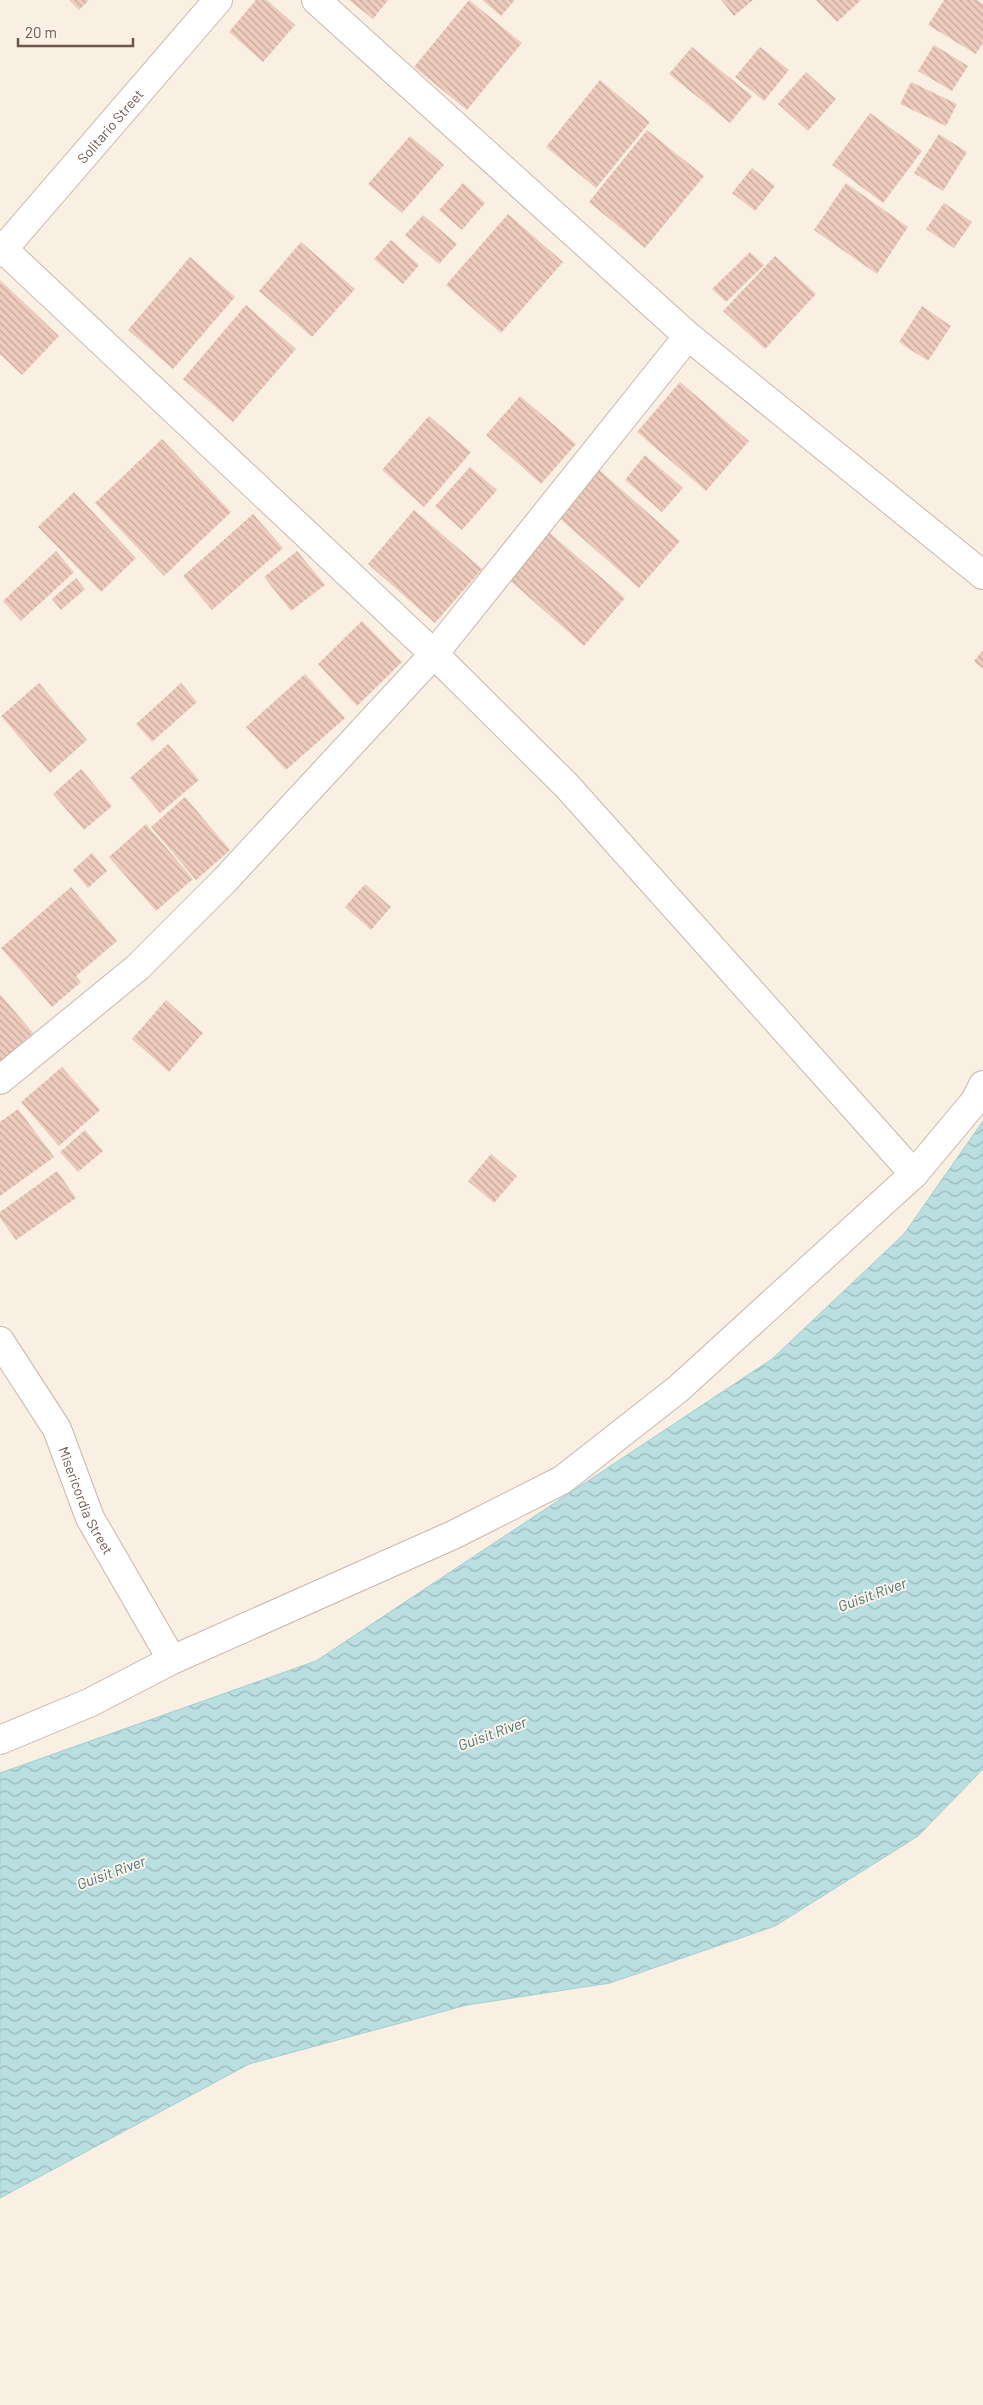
<svg xmlns="http://www.w3.org/2000/svg" width="983" height="2405" font-family="Barlow,sans-serif">
	<style>
		.water { fill: url(#water-waves); stroke: #a1cfd2 }
		.building { fill: url(#building-back-hatch) }
		.lines { fill: none; stroke-linecap: round; stroke-linejoin: round }
		.street-casing { stroke: #c9b6ab; stroke-width: 30 }
		.secondary-casing { stroke: #cfb8ab; stroke-width: 30 }
		.street { stroke: #fff; stroke-width: 28 }
		.secondary { stroke: #fff; stroke-width: 28 }
		.labels { text-anchor: middle; dominant-baseline: central; stroke-width: 4; stroke-linejoin: round; paint-order: stroke }
		.street-label { font-size: 14px; fill: #6f554c; stroke: #fdf3e9 }
		.water-label { font-size: 15px; font-style: italic; fill: #44777b; stroke: #fdf3e9 }
	</style>
	<defs>
		<pattern id="water-waves" width="16" height="10" patternUnits="userSpaceOnUse" patternTransform="scale(1.25)"><rect width="16" height="10" fill="#badfe1"/><path d="M0 5q4-4 8 0t8 0" fill="none" stroke="#9bb8b9"/></pattern>
		<pattern id="building-back-hatch" width="6" height="6" patternUnits="userSpaceOnUse" patternTransform="scale(1.25)"><rect width="6" height="6" fill="#edccbd"/><path d="M-1 5l2 2M0 0l6 6M5-1l2 2" fill="none" stroke="#c4a89c"/></pattern>
	</defs>
	<rect width="100%" height="100%" fill="#faefe3"/>
	<path class="water" d="M983 1121V1769L918 1836 775 1926 610 1983 467 2005 249 2064 0 2198V1773L316 1661 772 1359 904 1234Z"/>
	<path class="building" d="M69 0H89L79 10Z
		M256 0H267L295 25 263 62 229 32Z
		M349 0H388L373 19Z
		M469 0 522 43 467 110 414 67Z
		M482 0H515L501 16Z
		M721 0H753L734 16Z
		M816 0H861L837 22Z
		M944 0H977L983 4V43L976 54 928 25Z
		M934 45 968 66 952 91 918 71Z
		M692 47 752 96 730 123 669 74Z
		M760 47 789 70 764 101 735 77Z
		M806 72 836 99 808 131 778 104Z
		M600 80 650 122 596 188 546 147Z
		M911 82 957 104 946 126 900 104Z
		M870 113 922 151 883 203 832 165Z
		M647 130 704 176 645 248 589 202Z
		M939 134 967 152 943 191 914 173Z
		M410 136 444 165 402 213 368 184Z
		M752 168 775 186 755 211 732 193Z
		M463 183 485 203 462 230 439 210Z
		M846 183 908 227 877 274 814 230Z
		M944 203 972 222 954 248 926 229Z
		M508 214 563 262 501 333 446 285Z
		M423 215 457 244 439 264 405 235Z
		M391 240 419 265 403 284 374 259Z
		M301 242 355 289 312 337 259 291Z
		M750 252 764 265 726 302 712 289Z
		M775 256 816 294 765 349 723 311Z
		M190 257 235 297 173 369 128 330Z
		M0 280 59 336 22 375 0 354Z
		M246 305 296 349 233 422 183 379Z
		M922 306 951 326 928 361 899 342Z
		M680 382 749 441 706 491 637 432Z
		M520 396 576 444 541 484 486 435Z
		M429 416 471 452 424 507 382 470Z
		M162 439 231 512 164 576 95 503Z
		M645 455 683 488 662 512 625 480Z
		M470 467 497 490 462 530 435 506Z
		M597 468 680 541 639 588 556 515Z
		M74 492 136 558 101 592 38 527Z
		M414 510 482 569 435 623 368 564Z
		M253 514 283 548 212 610 183 576Z
		M544 528 625 598 584 646 504 575Z
		M56 551 74 572 21 621 3 601Z
		M297 551 325 585 291 611 264 577Z
		M76 578 85 589 61 610 52 599Z
		M362 621 402 662 357 706 318 664Z
		M983 650V669L974 661Z
		M305 674 345 718 286 770 246 727Z
		M39 683 87 740 50 773 1 716Z
		M181 683 197 702 152 742 136 724Z
		M168 744 199 780 160 813 130 778Z
		M81 769 112 806 84 830 53 794Z
		M185 797 230 850 196 880 151 827Z
		M146 824 193 879 156 911 109 857Z
		M92 853 107 871 88 888 73 870Z
		M365 884 391 907 371 930 345 907Z
		M71 887 117 941 76 976 81 982 52 1007 1 948Z
		M0 994 33 1033 0 1062Z
		M166 1000 203 1033 169 1072 132 1039Z
		M62 1067 100 1110 59 1146 21 1102Z
		M18 1109 54 1157 0 1196V1122Z
		M85 1130 103 1151 78 1172 60 1152Z
		M491 1154 517 1176 494 1203 468 1181Z
		M57 1171 76 1198 16 1240 0 1218V1212Z"/>
	<g class="lines">
		<defs>
			<g id="street">
				<path d="M316 0 688 336 983 575"/>
				<path d="M0 246 434 654 567 786 914 1174"/>
				<path d="M0 1080 138 967 225 880 434 654 688 336"/>
				<path id="s1" d="M0 1341 57 1429 90 1518 172 1660"/>
				<path d="M0 1740 89 1703 172 1660 453 1535 562 1480 678 1389 914 1174 975 1101 983 1085"/>
			</g>
			<g id="secondary">
				<path id="s2" d="M0 253 218 0"/>
			</g>
		</defs>
		<use href="#street" class="street-casing"/>
		<use href="#secondary" class="secondary-casing"/>
		<use href="#street" class="street"/>
		<use href="#secondary" class="secondary"/>
	</g>
	<g class="labels">
		<g class="street-label">
			<text stroke="none"><textPath href="#s2" startOffset="168">Solitario Street</textPath></text>
			<text stroke="none"><textPath href="#s1" startOffset="182">Misericordia Street</textPath></text>
		</g>
		<g class="water-label">
			<text transform="translate(872 1594) rotate(-20)">Guisit River</text>
			<text transform="translate(492 1733) rotate(-20)">Guisit River</text>
			<text transform="translate(111 1872) rotate(-20)">Guisit River</text>
		</g>
	</g>
	<path d="M18 38v8h115v-8" fill="none" stroke="#6f554c" stroke-width="2.5"/>
	<text x="25" y="38" font-size="15" fill="#6f554c" stroke="#fdf3e9" stroke-width="4" paint-order="stroke">20 m</text>
</svg>
